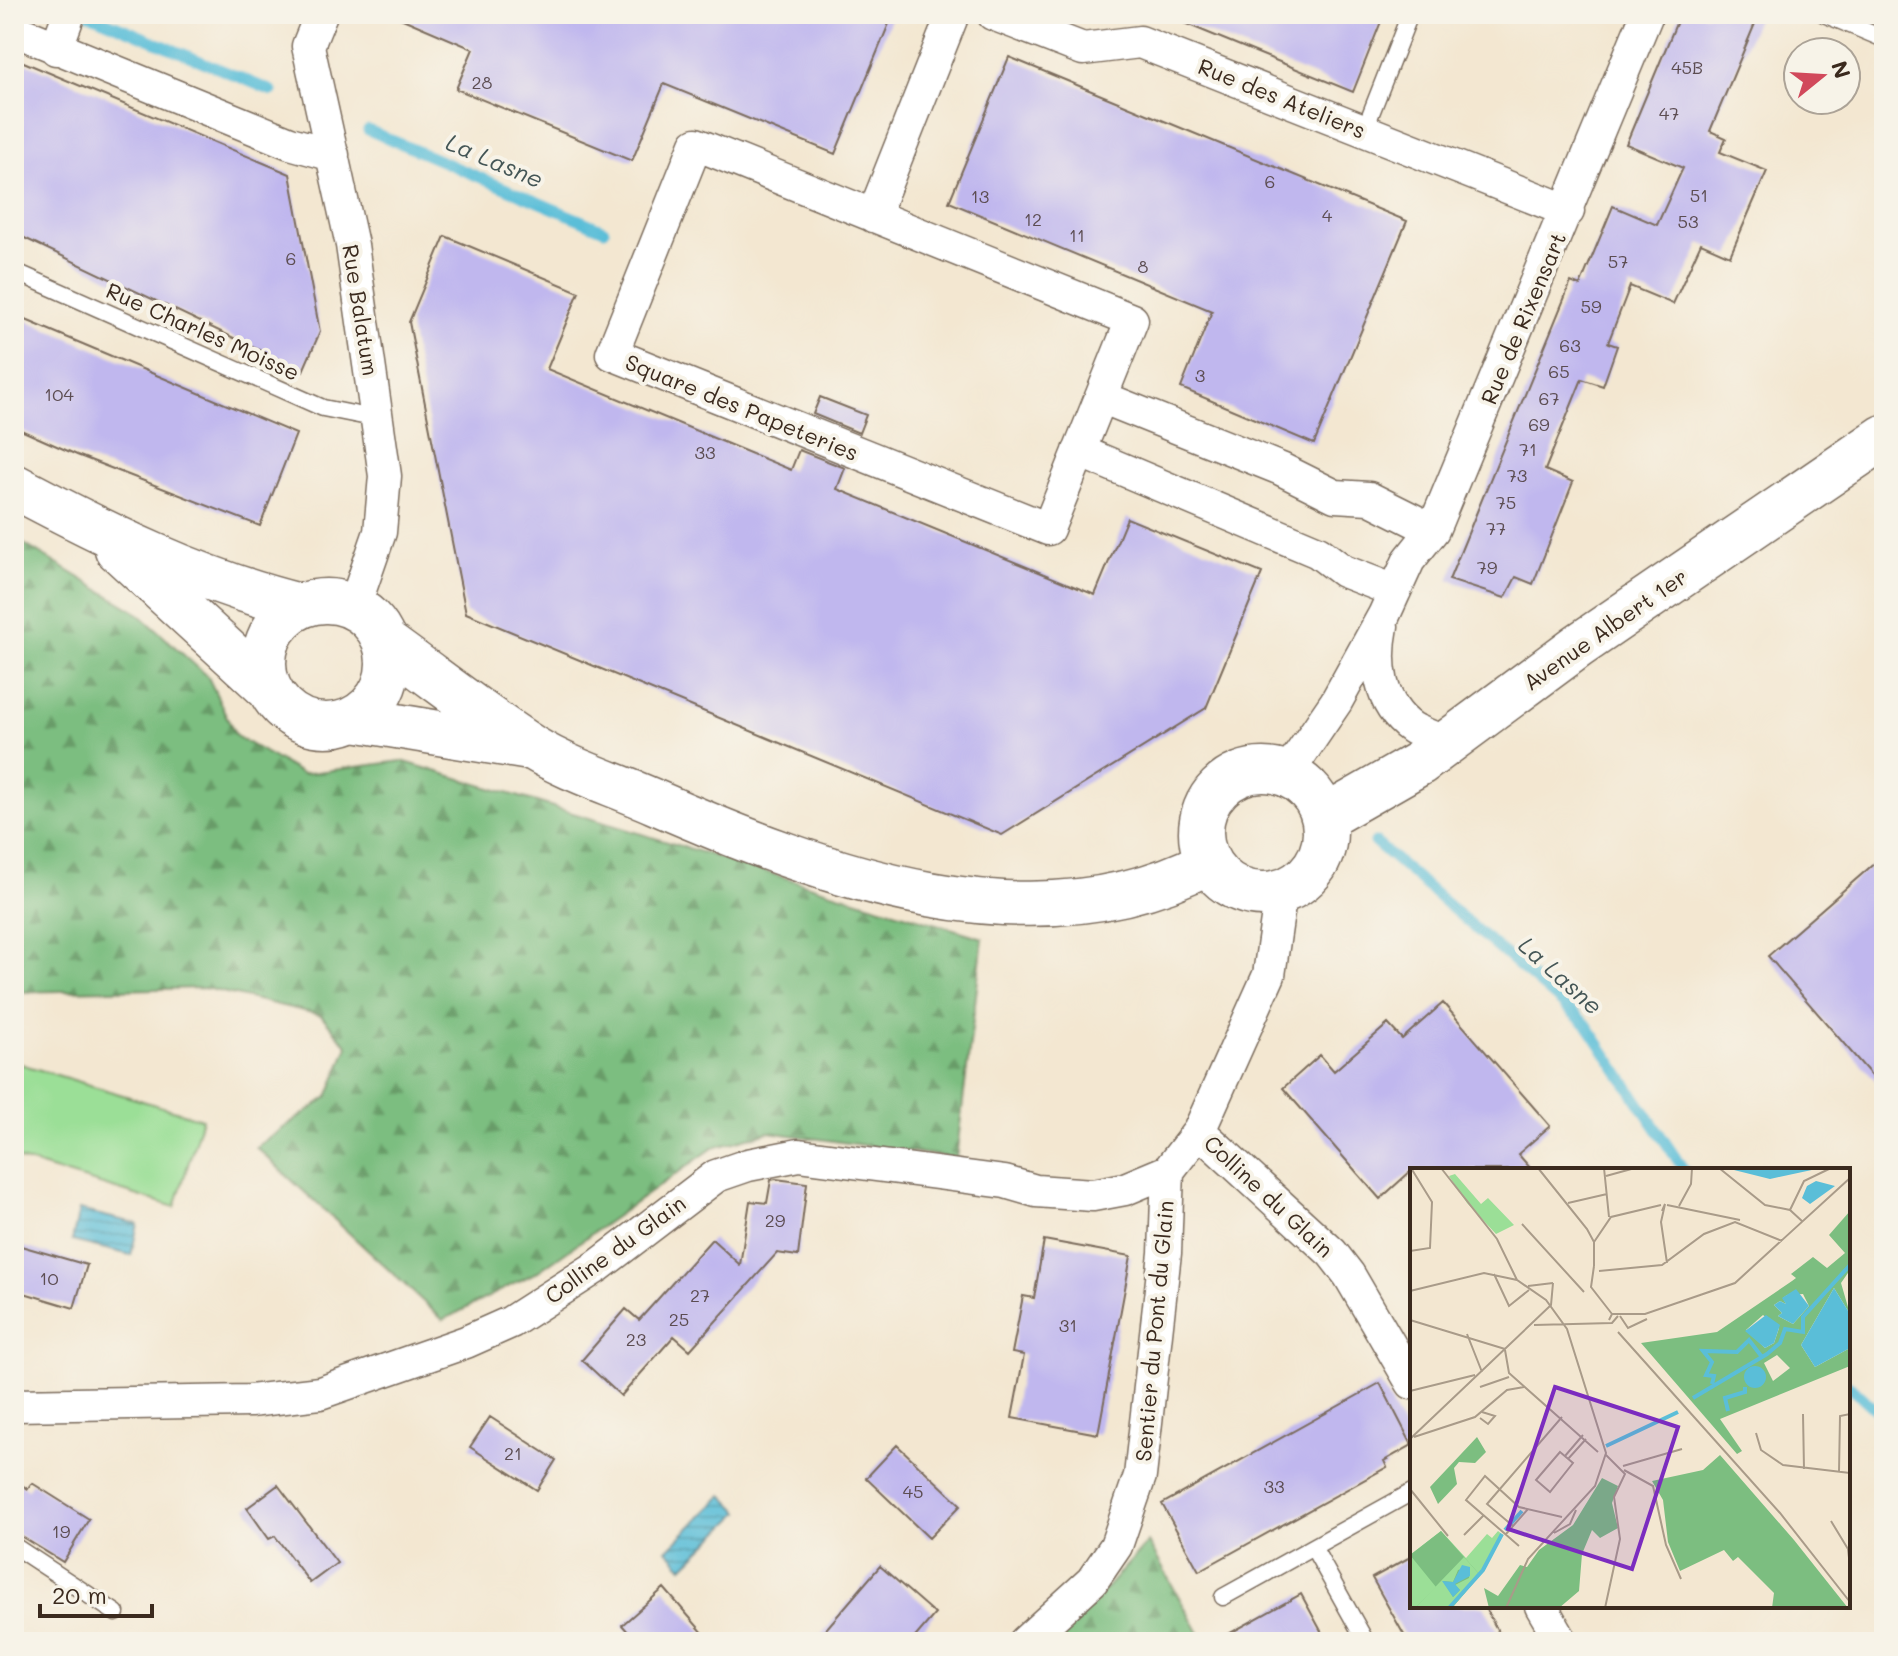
<svg xmlns="http://www.w3.org/2000/svg" width="1898" height="1656" font-family="Mali,sans-serif">
	<style>
		.forest { fill: url(#forest-firs); stroke: #5c744f; stroke-width: 2 }
		.garden { fill: #9bdf97; stroke: #6b845a; stroke-width: 2 }
		.water { fill: url(#water-rules); stroke: #4a747b; stroke-width: 2 }
		.lines { fill: none; stroke-linecap: round; stroke-linejoin: round }
		.stream { stroke: #5abed8; stroke-width: 11 }
		.building { fill: #c0b7ee }
		.service-casing { stroke: #7b6c5d; stroke-width: 19 }
		.minor-casing { stroke: #7b6c5d; stroke-width: 35 }
		.secondary-casing { stroke: #7b6c5d; stroke-width: 47 }
		.service { stroke: #fff; stroke-width: 16 }
		.minor { stroke: #fff; stroke-width: 32 }
		.secondary { stroke: #fff; stroke-width: 44 }
		.labels { text-anchor: middle; dominant-baseline: central; stroke-width: 8; stroke-linejoin: round; paint-order: stroke }
		.number-label { font-size: 18px; fill: #5c4d52 }
		.street-label { font-size: 22px; fill: #3b2a1e; stroke: #f7f3e8 }
		.water-label { font-size: 24px; font-style: italic; fill: #445656; stroke: #f7f3e8 }
		.inset-river { fill: none; stroke: #5abed8; stroke-width: 4 }
		.inset-road { fill: none; stroke: #a99b89; stroke-width: 2 }
		.view { fill: #7b2cbf; fill-opacity: 0.15; stroke: #7b2cbf; stroke-width: 4 }
		.inset-edge { fill: none; stroke: #3b2a1e; stroke-width: 4 }
	</style>
	<defs>
		<pattern id="forest-firs" width="22" height="20" patternUnits="userSpaceOnUse" patternTransform="scale(2)"><rect width="22" height="20" fill="#7cbe80"/><path d="M5 1l3.5 6h-7zM16 11l3.5 6h-7z" fill="#679b68"/></pattern>
		<pattern id="water-rules" width="6" height="5" patternUnits="userSpaceOnUse" patternTransform="scale(2)"><rect width="6" height="5" fill="#5abed8"/><path d="M0 2.5h6" fill="none" stroke="#4c9baf"/></pattern>
	</defs>
	<rect width="100%" height="100%" fill="#f7f3e8"/>
	<filter id="ink" filterUnits="userSpaceOnUse"><feTurbulence type="fractalNoise" baseFrequency=".0125" numOctaves="2"/><feDisplacementMap in="SourceGraphic" scale="16" xChannelSelector="R" yChannelSelector="G"/><feConvolveMatrix kernelMatrix="1 2 1 2 8 2 1 2 1" color-interpolation-filters="sRGB"/></filter>
	<filter id="wash" filterUnits="userSpaceOnUse"><feTurbulence type="fractalNoise" baseFrequency=".006" numOctaves="4" result="noise"/><feDisplacementMap in="SourceGraphic" scale="32" xChannelSelector="R" yChannelSelector="G"/><feGaussianBlur stdDeviation="1.8" result="paint"/><feColorMatrix in="noise" values="0 0 0 0 0 0 0 0 0 0 0 0 0 0 0 0 0 1.4 0 .05"/><feComposite in="paint" operator="in"/></filter>
	<g filter="url(#wash)">
		<rect width="100%" height="100%" fill="#f3e7d1"/>
		<path class="forest" d="M14 538 138 613 208 677 236 736 302 774 402 761 983 938 956 1158 769 1132 713 1148 537 1272 443 1320 256 1147 328 1097 348 1046 321 1015 205 988 14 992Z
			M1148 1542 1204 1642H1057Z"/>
		<path class="garden" d="M14 1062 202 1119 175 1207 14 1158Z"/>
		<path class="water" d="M79 1210 138 1224 131 1255 72 1241Z
			M723 1495 740 1512 683 1567 667 1550Z"/>
		<g class="lines">
			<path class="stream" d="M89 14 272 91
				M368 130 604 230
				M1375 842 1587 1025 1684 1170
				M1848 1385 1884 1417"/>
		</g>
		<g id="blocks">
			<path class="building" d="M391 14H893L835 154 664 84 632 161 456 89 473 49Z
				M1162 14H1384L1353 92Z
				M1680 14H1759L1710 131 1726 138 1720 152 1767 171 1730 256 1701 243 1673 304 1630 286 1608 343 1617 346 1603 386 1582 379 1545 470 1573 482 1533 584 1516 577 1505 598 1449 580 1571 282 1580 286 1613 206 1657 225 1683 168 1626 144Z
				M1009 57 1407 221 1314 444 1181 388 1212 311 949 202Z
				M14 58 290 174 320 332 303 371 14 233Z
				M445 236 579 292 547 369 791 470 799 450 845 468 837 489 1095 595 1127 518 1262 573 1206 708 1002 835 466 613 409 322Z
				M14 315 296 434 260 526 77 455 14 427Z
				M820 397 866 415 859 433 813 414Z
				M1884 855V1090L1768 956Z
				M1443 1003 1550 1126 1518 1154 1532 1170H1412L1380 1199 1283 1088 1320 1055 1334 1071 1388 1024 1402 1039Z
				M776 1179 807 1183 798 1256 777 1253 690 1350 674 1336 621 1396 582 1360 626 1309 639 1320 712 1239 740 1265 750 1201 767 1203 771 1180Z
				M1044 1240 1131 1256 1098 1434 1012 1418 1024 1355 1012 1353 1023 1296 1034 1298Z
				M14 1244 87 1265 74 1308 14 1290Z
				M1380 1383 1412 1445 1384 1461 1387 1467 1199 1571 1162 1504Z
				M490 1417 556 1460 537 1490 470 1447Z
				M897 1445 961 1505 929 1538 866 1478Z
				M14 1480 28 1489 32 1483 89 1519 63 1562 14 1532Z
				M278 1485 337 1563 310 1583 275 1536 269 1539 247 1508Z
				M1412 1556V1606H1484L1504 1642H1408L1372 1578Z
				M880 1566 935 1614 911 1642H815Z
				M664 1588 711 1642H637L622 1625Z
				M1301 1594 1327 1642H1214Z"/>
		</g>
	</g>
	<g filter="url(#ink)">
		<use href="#blocks" fill-opacity="0" stroke="#7b6c5d" stroke-width="2"/>
		<g class="lines">
			<defs>
				<path id="service" d="M1824 14 1884 39
					M1364 131 1410 14
					M14 271 323 408 378 419
					M14 1546 116 1613
					M1313 1547 1366 1642
					M1223 1597 1412 1492"/>
				<path id="minor" d="M321 14 308 46 352 245 385 476 380 532 354 607
					M993 14 1083 49 1140 42 1568 211
					M14 30 290 143 333 155
					M56 49 69 14
					M696 144 1132 320 1048 529 612 354Z
					M873 216 953 14
					M1101 397 1281 469 1335 496 1369 498 1433 530
					M1079 451 1318 552 1343 571 1395 591
					M1382 626C1375 662 1378 704 1412 728 1422 734 1436 738 1447 743
					M1287 774 1336 702 1384 615 1409 560 1433 530 1647 14
					M1199 1131 1332 1253 1349 1275 1412 1383
					M14 1405 250 1401 320 1393 466 1342 511 1322 598 1266 716 1176 748 1165 799 1155 1005 1182 1036 1191 1093 1195 1125 1189 1168 1171 1199 1131 1269 975 1281 892
					M1541 1606 1562 1642
					M1025 1642 1092 1581 1116 1546 1140 1476 1165 1253 1168 1171"/>
				<path id="secondary" d="M14 486C106 535 199 581 300 606
					M117 549 268 688
					M264 663a62 62 0 1 1 124 0a62 62 0 1 1-124 0Z
					M385 642C434 677 482 715 533 748 569 770 615 784 655 802 820 874 1033 955 1208 862
					M354 719 524 747
					M1201 832a62 62 0 1 1 124 0a62 62 0 1 1-124 0Z
					M1324 818 1420 763 1578 646 1884 437"/>
			</defs>
			<use href="#service" class="service-casing"/>
			<use href="#minor" class="minor-casing"/>
			<use href="#secondary" class="secondary-casing"/>
			<use href="#service" class="service"/>
			<use href="#minor" class="minor"/>
			<use href="#secondary" class="secondary"/>
		</g>
	</g>
	<g class="labels">
		<g class="number-label">
			<text x="1687" y="67">45B</text>
			<text x="482" y="82">28</text>
			<text x="1669" y="113">47</text>
			<text x="1270" y="181">6</text>
			<text x="1699" y="195">51</text>
			<text x="980" y="196">13</text>
			<text x="1327" y="215">4</text>
			<text x="1033" y="219">12</text>
			<text x="1688" y="221">53</text>
			<text x="1077" y="235">11</text>
			<text x="291" y="258">6</text>
			<text x="1618" y="261">57</text>
			<text x="1143" y="266">8</text>
			<text x="1591" y="306">59</text>
			<text x="1570" y="345">63</text>
			<text x="1559" y="371">65</text>
			<text x="1200" y="375">3</text>
			<text x="59" y="394">104</text>
			<text x="1549" y="398">67</text>
			<text x="1539" y="424">69</text>
			<text x="1528" y="449">71</text>
			<text x="705" y="452">33</text>
			<text x="1517" y="475">73</text>
			<text x="1506" y="502">75</text>
			<text x="1496" y="528">77</text>
			<text x="1487" y="567">79</text>
			<text x="775" y="1220">29</text>
			<text x="49" y="1278">10</text>
			<text x="700" y="1295">27</text>
			<text x="679" y="1319">25</text>
			<text x="1068" y="1325">31</text>
			<text x="636" y="1339">23</text>
			<text x="513" y="1453">21</text>
			<text x="1274" y="1486">33</text>
			<text x="913" y="1491">45</text>
			<text x="61" y="1531">19</text>
		</g>
		<g class="street-label">
			<text transform="translate(1282 98) rotate(22)">Rue des Ateliers</text>
			<text transform="translate(361 310) rotate(81)">Rue Balatum</text>
			<text transform="translate(1523 318) rotate(-67)">Rue de Rixensart</text>
			<text transform="translate(203 331) rotate(24)">Rue Charles Moisse</text>
			<text transform="translate(742 407) rotate(22)">Square des Papeteries</text>
			<text transform="translate(1605 629) rotate(-35)">Avenue Albert 1er</text>
			<text transform="translate(1269 1196) rotate(43)">Colline du Glain</text>
			<text transform="translate(615 1249) rotate(-36)">Colline du Glain</text>
			<text transform="translate(1154 1331) rotate(-85)">Sentier du Pont du Glain</text>
		</g>
		<g class="water-label">
			<text transform="translate(495 160) rotate(23)">La Lasne</text>
			<text transform="translate(1561 975) rotate(42)">La Lasne</text>
		</g>
	</g>
	<g transform="translate(1410 1168)">
		<rect width="440" height="440" fill="#f3e7d1"/>
		<path d="M45 6 71 36 78 30 104 57 86 66 57 35 39 8ZM31 363 56 390 77 366 82 370 88 363 93 367 70 407 42 440H0V387Z" fill="#9bdf97"/>
		<path d="M440 43V102L431 115 440 146 424 120 391 177 405 199 440 180V198L310 251 332 283 327 286 231 175 307 164 382 113 386 110 381 106 403 89 417 100 435 85 419 67ZM377 127 393 126 399 138 383 156 368 148 372 145 364 137 370 133 376 136 373 130ZM353 147 369 160 364 175 355 180 336 162ZM367 187 380 200 363 213 354 195ZM67 269 76 284 65 295 49 294 44 300 47 316 28 336 20 319ZM310 287 384 372 438 440H362L364 425 328 389 323 393 314 382 270 403 258 374 253 332 242 313 293 302ZM192 310 208 318 202 335 208 360 190 370 182 362 172 386 169 423 149 440H79L74 420 88 428 110 397 117 399 129 382 163 357ZM31 363 70 407 42 440H5L26 419 0 387Z" fill="#7cbe80" fill-rule="evenodd"/>
		<path d="M54 389 70 407 42 440H5ZM60 399 59 410 45 417 50 422 43 429 33 413 43 414 48 402Z" fill="#9bdf97" fill-rule="evenodd"/>
		<path d="M411 0 360 11 320 1 321 0ZM406 13 425 18 400 36 392 30 397 18ZM424 120 440 146V180L405 199 391 177ZM386 121 399 138 383 156 368 148 372 145 364 137 370 133 376 136 372 130ZM356 147 370 157 364 175 355 180 335 163ZM334 209a11 11 0 1 1 22 0a11 11 0 1 1-22 0ZM52 397 60 399V408L45 416 50 422 43 429 32 413 43 414Z" fill="#5abed8"/>
		<path class="inset-river" d="M302 216 304 208 296 207 302 194 293 183 327 184 339 172 352 189M283 230 357 186 370 175 375 161 393 164V149L440 97M318 243 315 230 335 224V219M196 278 268 244M95 362 112 343M39 440 73 402 92 366"/>
		<path class="inset-road" d="M31 0 87 71 107 112M128 0 177 61 184 74V98M194 0 199 49M309 0 355 37 380 42 393 54M196 8 225 0M158 35 197 26M257 37 330 52M269 38 281 16 282 0M380 42 394 13 421 0M252 43 255 36 251 54 257 95M112 56 174 124M184 74 201 49 251 37M0 83 20 80 22 34 1 0M184 98 181 119 202 146M189 103 252 97 294 66 325 54 372 73M84 106 99 138 119 122M118 118 143 115M0 123 74 105 107 112 136 132 157 161 196 285 185 318 118 391 96 440M210 148 218 160 237 151M0 152 95 181M199 152 202 146H235L325 115 440 10M124 157 202 155 208 148M208 164 370 345 440 434M57 166 72 204M95 182 99 205 188 284M70 219 99 209M0 223 65 207M393 246 394 301M70 250 78 256 85 248 72 244M346 265 351 282 373 297 440 305M4 269 65 249 97 222 114 219M0 271 141 137 143 115M150 284 163 295 140 324 126 312ZM155 288 173 267M158 291 176 271M213 298 272 281M214 302 243 318 256 377 271 411M429 304 430 248 440 246M0 321 38 368M421 353 438 381 440 399M103 358 77 336 152 249M144 365 160 356 166 342M96 366 118 341M54 367 74 347M109 378 56 332 75 308 109 339 152 349M195 440 210 371 204 329 215 306 196 287"/>
		<path class="view" d="M145 219 268 259 222 401 98 361Z"/>
		<rect width="440" height="440" class="inset-edge"/>
	</g>
	<rect width="1898" height="1656" fill="none" stroke="#f7f3e8" stroke-width="48"/>
	<g transform="translate(1822 76) rotate(72)"><circle r="38" fill="#f7f3e8" stroke="#aca397" stroke-width="2"/>
	<path d="M0-6L14 30L0 20L-14 30Z" fill="#d1495b"/>
	<text y="-12" font-size="22" font-weight="bold" text-anchor="middle" fill="#3b2a1e">N</text>
	</g>
	<path d="M40 1604v12h112v-12" fill="none" stroke="#3b2a1e" stroke-width="4"/>
	<text x="52" y="1604" font-size="24" fill="#3b2a1e" stroke="#f7f3e8" stroke-width="6" paint-order="stroke">20 m</text>
</svg>
